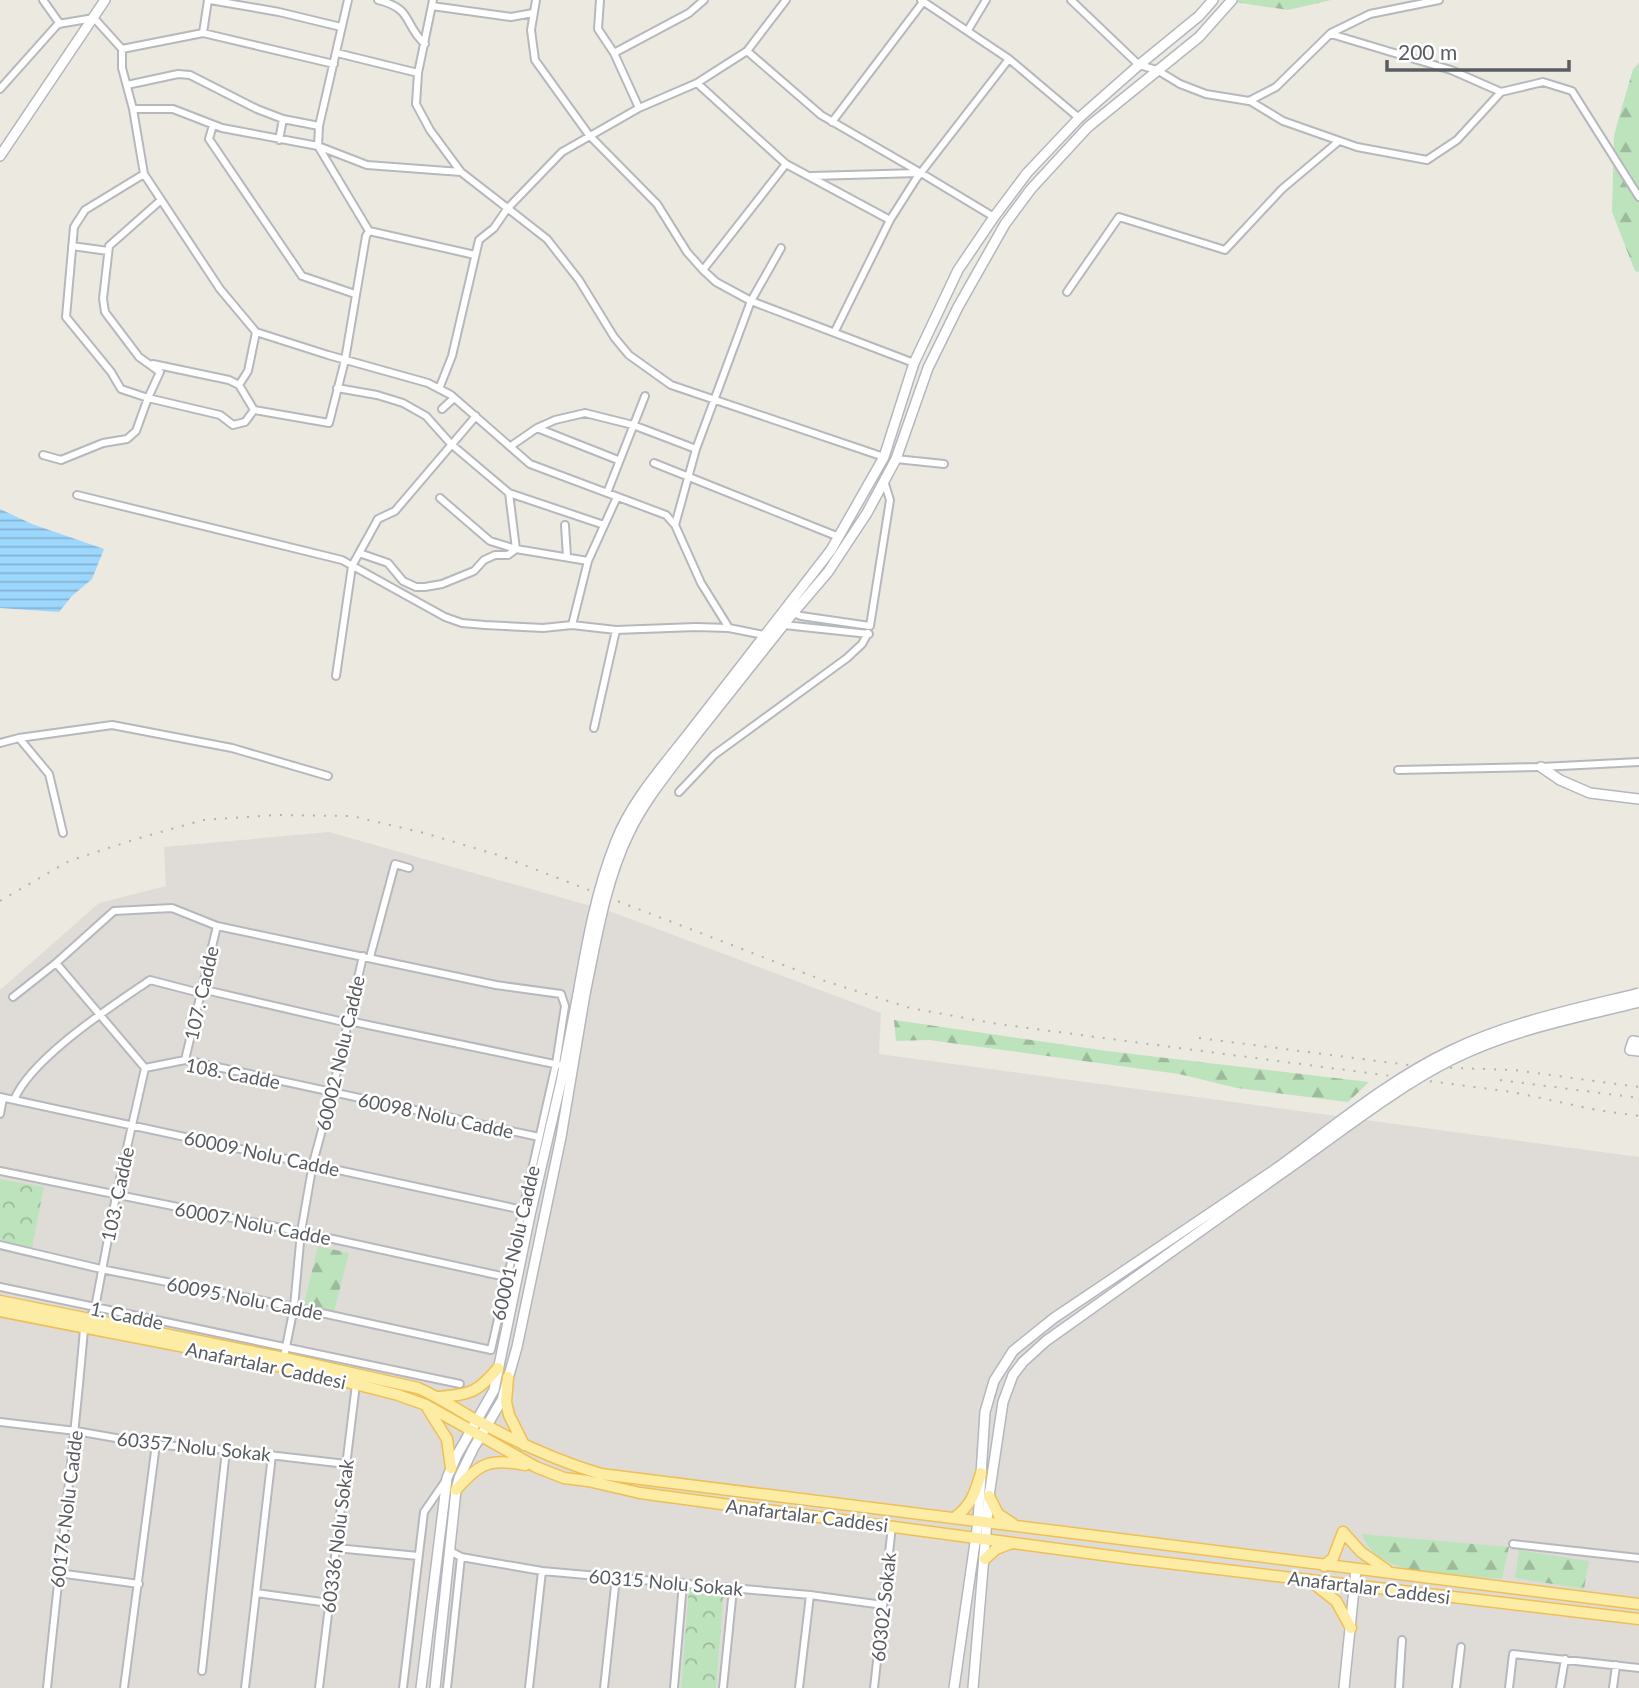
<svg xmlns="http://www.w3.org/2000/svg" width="1639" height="1688" font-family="Lato,sans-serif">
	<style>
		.industrial { fill: #dfdcd8 }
		.forest { fill: url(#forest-firs) }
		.park { fill: url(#park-crowns) }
		.water { fill: url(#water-rules) }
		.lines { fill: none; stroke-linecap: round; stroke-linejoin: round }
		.street-casing { stroke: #b6b8bd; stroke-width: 10 }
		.secondary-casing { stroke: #b4b7bd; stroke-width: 12 }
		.primary-casing { stroke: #eebf57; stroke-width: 13 }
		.street { stroke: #fff; stroke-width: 6 }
		.secondary { stroke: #fff; stroke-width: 9 }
		.primary { stroke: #fdeca3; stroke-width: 10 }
		.rail { stroke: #b1b2b2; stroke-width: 2; stroke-dasharray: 2 9; stroke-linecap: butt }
		.secondary-bridge-casing { stroke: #b4b7bd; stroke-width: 12; stroke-linecap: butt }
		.secondary-bridge { stroke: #fff; stroke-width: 9 }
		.labels { text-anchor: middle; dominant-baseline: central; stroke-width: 5; stroke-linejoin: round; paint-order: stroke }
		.street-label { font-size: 19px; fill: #595d61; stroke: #fff }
	</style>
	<defs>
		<pattern id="forest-firs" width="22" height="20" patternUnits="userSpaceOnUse" patternTransform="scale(1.75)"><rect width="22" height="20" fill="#bde3bc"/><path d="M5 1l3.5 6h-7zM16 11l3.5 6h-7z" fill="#9dbb9c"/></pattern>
		<pattern id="park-crowns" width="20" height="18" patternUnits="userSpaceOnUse" patternTransform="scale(1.75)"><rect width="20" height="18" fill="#bde3bc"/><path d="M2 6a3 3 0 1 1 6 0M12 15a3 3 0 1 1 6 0" fill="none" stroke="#9dbb9c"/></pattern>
		<pattern id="water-rules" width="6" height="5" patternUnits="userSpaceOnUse" patternTransform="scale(1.75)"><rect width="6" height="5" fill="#9ed7fd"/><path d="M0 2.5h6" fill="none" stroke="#84b2d0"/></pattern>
	</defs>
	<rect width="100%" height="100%" fill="#ece9e0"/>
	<path class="industrial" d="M329 832 612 912 881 1013 879 1054 1639 1157V1688H0V990L99 903 166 886 164 847Z"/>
	<path class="forest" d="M1236 0H1331L1288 10 1234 2Z
		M1639 63V272L1635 271 1612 212 1614 135 1633 69Z
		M894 1020 1107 1051 1369 1082 1348 1102 1237 1088 1179 1074 929 1040 896 1041Z
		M318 1246 349 1253 334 1312 304 1304Z
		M1361 1534 1509 1547 1502 1579C1464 1575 1403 1579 1373 1552 1368 1547 1365 1540 1361 1534Z
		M1519 1550 1589 1561 1584 1589 1515 1578Z"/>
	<path class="park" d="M0 1179 44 1187 32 1248 0 1242Z
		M689 1587 724 1590 716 1688H681Z"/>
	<path class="water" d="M0 509 32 524 104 549 92 579 72 596 59 612 0 608Z"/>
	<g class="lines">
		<defs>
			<path id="street" d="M43 0 60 24
				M210 0 279 12 341 27
				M348 0 319 126 318 146 369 231 475 255
				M378 0C414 9 403 24 425 44
				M433 0 418 73 416 104 430 130 461 172 547 239 579 280 614 337 629 355 671 385 884 457
				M536 0 531 30 535 60 589 135 657 204 687 252 703 270 716 282 751 301 914 363
				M600 0 598 29 614 53
				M921 0 1009 59 1079 118
				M1071 0 1139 65 1157 70 1180 84 1206 94 1249 101 1276 87 1331 33 1370 14 1439 0
				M432 6 511 17 533 13
				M968 30 986 0
				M203 33 208 0
				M1331 34 1451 70 1501 92 1543 82 1572 91 1639 197
				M122 49 203 33 334 64
				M747 51 821 115 921 173 994 217
				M337 53 418 73
				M697 83 786 164 890 220
				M127 85 178 74 190 75 257 109 283 119 279 140
				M0 89 58 24 94 18 122 49V68L133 109 144 174 220 289 256 332 328 355 428 383 451 395 530 464 666 515 675 525 701 583 729 628
				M1250 101 1283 121 1357 147 1427 160 1457 140 1501 92
				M639 108 614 53 689 13 704 0
				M133 109H173L222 128 318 146 367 165 461 172
				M283 119 319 126
				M832 122 923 2
				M213 125 209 139 302 276 355 294
				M144 174 85 210 74 227 66 317 111 372 121 389 148 398 160 372 139 357 105 312 103 299 109 246 161 200
				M811 176 919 173
				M72 246 108 251
				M703 270 786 164
				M1067 292 1119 217 1225 250 1282 189 1339 141
				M835 331 890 220 916 179 1009 59
				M153 364 229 380 239 385 248 371 256 332
				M239 385 254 410 329 423 345 360 366 236 369 231
				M337 388 377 395 403 403 426 416 451 444 509 493 604 525
				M439 389 452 356 479 240 494 228 507 209 562 152 639 108 697 83 747 51 786 0
				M442 409 454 398
				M537 428 618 460
				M511 446 537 428 555 420 585 413 633 425 696 449
				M43 455 61 460 103 443 127 439 136 431 148 398 220 415 233 425 245 422 254 410
				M896 459 944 464
				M654 463 839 537
				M607 493 645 396
				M77 495 342 560 445 617 462 623 485 625 543 628 572 625 616 630 696 627 729 628 764 635
				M440 498 490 541 516 549 588 561
				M565 525 567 557
				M675 525 696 449 751 301 781 248
				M359 553 388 563 403 581 416 587H425L442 584 474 571 484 560 495 555H508L516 549 509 493
				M793 613 801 616 870 626 890 500 884 481
				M572 625 588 561 617 497
				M784 625 869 634
				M336 676 352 566 378 519 395 511 476 416
				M594 728 616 630
				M19 738 112 725 232 748 328 776
				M0 743 19 738 49 774 63 833
				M1398 770 1541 767 1639 762
				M679 792 714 755 847 658 862 644 868 633
				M370 957 395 864 409 868
				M56 963 145 1068 185 1060 539 1137
				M201 989 348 1023
				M349 1021 559 1065
				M185 1060 217 926
				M0 1097 523 1210
				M14 1100C31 1058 112 1006 150 980L200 993
				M0 1114 3 1098
				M0 1171 301 1232 506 1277
				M0 1245 101 1269 294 1307 491 1350 556 1064 565 1006 561 994 496 985 217 926 172 908 114 911 56 963 13 997
				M0 1287 460 1384
				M89 1319 95 1308 116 1196 145 1068
				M285 1352 294 1307 301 1232 313 1163 332 1093 363 956
				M0 1422 76 1431 150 1444 226 1450 346 1464
				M1513 1544 1639 1558
				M336 1548 418 1556
				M450 1551 461 1557 542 1571 810 1595 883 1605
				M58 1573 139 1584
				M256 1593 329 1603
				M202 1671 226 1450
				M47 1688C59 1568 74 1449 84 1329
				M124 1688 156 1444
				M245 1688 272 1455
				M319 1688 356 1384
				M403 1688 424 1512 446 1480
				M447 1688 461 1557
				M529 1688 542 1571
				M604 1688 616 1577
				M674 1688 683 1583
				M723 1688 733 1589
				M799 1688 810 1595
				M874 1688 892 1526
				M1399 1688 1402 1640
				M1456 1688 1461 1647
				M1509 1688 1513 1654 1639 1668
				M1560 1688 1565 1659
				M1613 1688 1616 1665"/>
			<path id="secondary" d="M0 156 105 0
				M689 733 831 550 884 457 914 363 958 270 994 217 1027 173 1079 118 1139 65 1199 16 1213 0
				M693 739 793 613 828 572 867 513 896 459 928 368 958 307 1005 224 1031 189 1088 127 1199 37 1232 0
				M1541 767 1560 780 1590 793 1639 799
				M1639 1042 1633 1041 1630 1050 1639 1051
				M421 1688 447 1478 457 1455 494 1390 530 1215 561 1082 578 994
				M435 1688 456 1490 459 1478 473 1449 502 1400 517 1347 561 1137 585 994
				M954 1688 978 1522 985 1412 994 1381 1013 1351 1054 1318 1277 1168
				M973 1688 989 1496 1003 1402 1013 1375 1023 1362 1046 1341 1282 1173
				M1344 1688 1356 1569"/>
			<path id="primary" d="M0 1301 284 1358 418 1388C439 1397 456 1409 476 1420 516 1442 557 1461 601 1474L1639 1604
				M0 1311C133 1338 267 1360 398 1395L426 1405 536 1467 564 1478 588 1481 640 1493 1133 1559 1639 1619
				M508 1377 506 1402 509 1415 524 1445
				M439 1397C471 1394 477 1393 498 1368
				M428 1409 447 1439 451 1468
				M456 1490C479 1463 490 1458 525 1465
				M989 1496 998 1514 1013 1524
				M954 1518C971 1506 975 1493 981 1473
				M1343 1532 1361 1552 1387 1570
				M985 1559 996 1549 1012 1543
				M1324 1566 1333 1558 1343 1532
				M1309 1580 1336 1601 1351 1628"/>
		</defs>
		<use href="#street" class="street-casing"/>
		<use href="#secondary" class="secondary-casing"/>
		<use href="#primary" class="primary-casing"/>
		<use href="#street" class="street"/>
		<use href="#secondary" class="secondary"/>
		<use href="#primary" class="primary"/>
		<path class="rail" d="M0 901 69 861 136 839 203 820 275 815 352 816 424 833 498 855 825 981 910 1008 998 1024 1512 1092 1597 1110 1639 1116
			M1199 1038 1424 1067 1514 1070 1639 1087
			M1500 1080 1639 1098"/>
		<defs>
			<path id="secondary-bridge" d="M578 994C587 942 596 891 616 841 631 802 663 766 689 733
				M585 994C596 941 605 882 629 833 645 799 671 769 693 739
				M1277 1168C1332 1128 1389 1080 1450 1051 1510 1022 1575 1009 1639 993
				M1282 1173C1337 1135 1392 1090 1451 1060 1510 1030 1575 1018 1639 1002"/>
		</defs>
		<use href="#secondary-bridge" class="secondary-bridge-casing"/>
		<use href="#secondary-bridge" class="secondary-bridge"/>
	</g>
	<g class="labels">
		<g class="street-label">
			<text transform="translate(201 993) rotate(-77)">107. Cadde</text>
			<text transform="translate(340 1053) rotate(-77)">60002 Nolu Cadde</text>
			<text transform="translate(233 1073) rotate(11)">108. Cadde</text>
			<text transform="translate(436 1115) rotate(12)">60098 Nolu Cadde</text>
			<text transform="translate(262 1153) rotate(12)">60009 Nolu Cadde</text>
			<text transform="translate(117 1194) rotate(-78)">103. Cadde</text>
			<text transform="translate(253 1223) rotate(11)">60007 Nolu Cadde</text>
			<text transform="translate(515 1243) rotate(-77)">60001 Nolu Cadde</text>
			<text transform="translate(245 1298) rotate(11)">60095 Nolu Cadde</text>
			<text transform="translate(127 1315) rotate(12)">1. Cadde</text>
			<text transform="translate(266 1365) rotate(12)">Anafartalar Caddesi</text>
			<text transform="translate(194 1446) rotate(6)">60357 Nolu Sokak</text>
			<text transform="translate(66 1509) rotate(-83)">60176 Nolu Cadde</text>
			<text transform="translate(807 1515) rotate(7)">Anafartalar Caddesi</text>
			<text transform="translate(337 1536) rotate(-83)">60336 Nolu Sokak</text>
			<text transform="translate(666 1582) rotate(5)">60315 Nolu Sokak</text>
			<text transform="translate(1369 1587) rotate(7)">Anafartalar Caddesi</text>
			<text transform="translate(883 1607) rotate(-84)">60302 Sokak</text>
		</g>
	</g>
	<path d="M1387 60v10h182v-10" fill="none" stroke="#595d61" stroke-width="3.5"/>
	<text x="1398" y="60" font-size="21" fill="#595d61" stroke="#ffffff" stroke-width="5" paint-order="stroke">200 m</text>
</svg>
